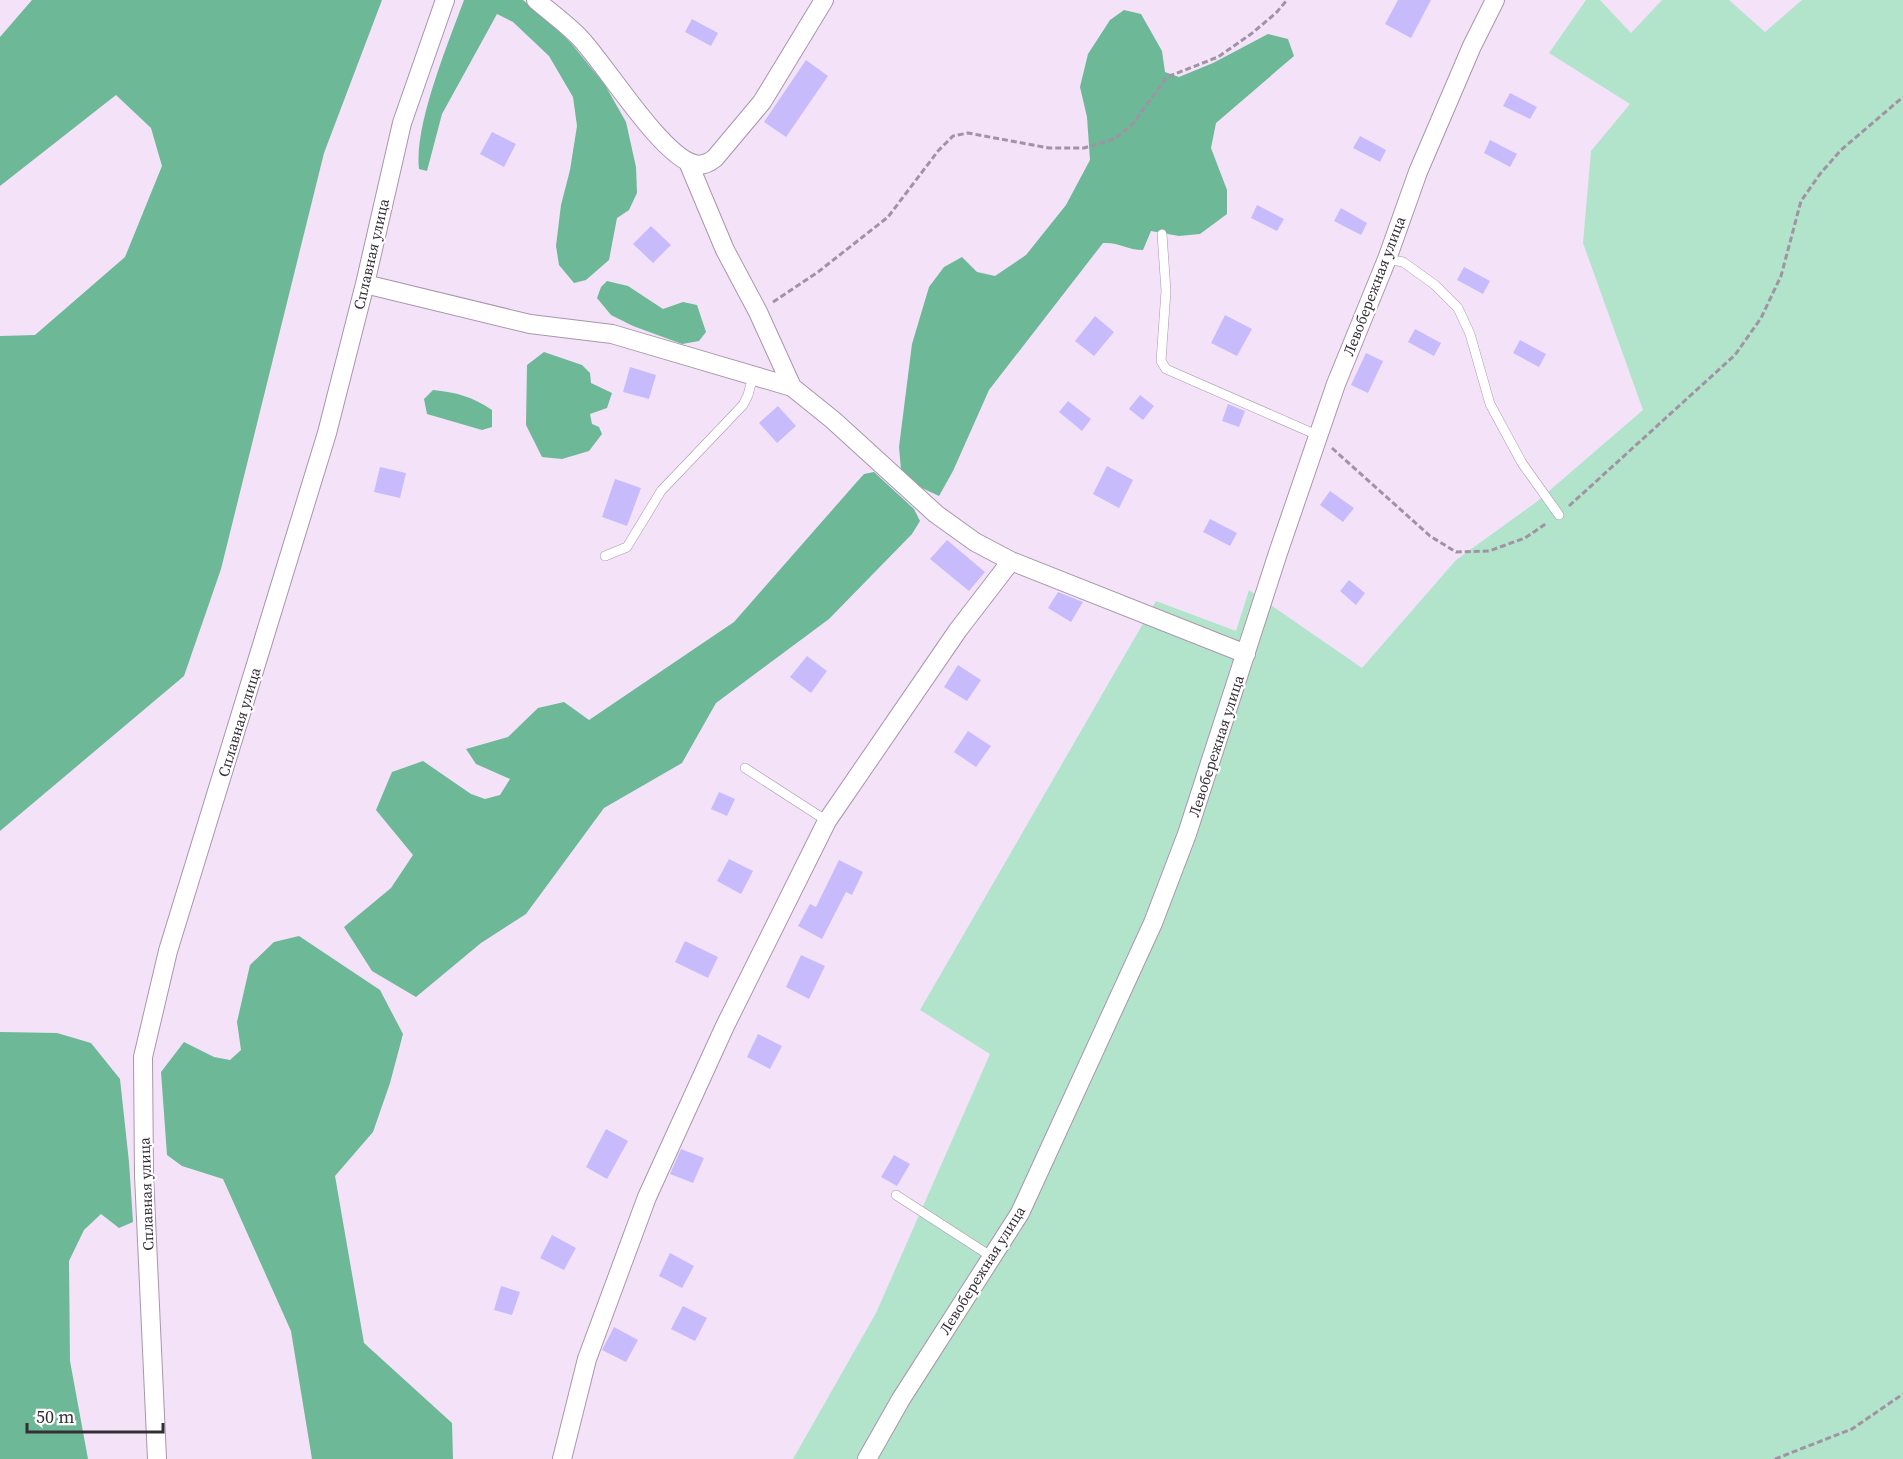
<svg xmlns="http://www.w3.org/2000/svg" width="1903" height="1459" font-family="'Source Serif 4',serif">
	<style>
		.green { fill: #b2e4cc }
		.forest { fill: #6cb897 }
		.building { fill: #c8bbfc }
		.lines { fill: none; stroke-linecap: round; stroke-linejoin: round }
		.service-casing { stroke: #a896ac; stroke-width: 10 }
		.minor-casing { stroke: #a896ac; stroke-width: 20 }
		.path { stroke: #a093a3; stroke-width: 3; stroke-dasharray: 6 3; stroke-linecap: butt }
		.service { stroke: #fff; stroke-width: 9 }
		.minor { stroke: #fff; stroke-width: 18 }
		.labels { text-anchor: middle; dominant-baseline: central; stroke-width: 4.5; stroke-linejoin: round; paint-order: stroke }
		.street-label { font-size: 15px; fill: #352e36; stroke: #fff }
	</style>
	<rect width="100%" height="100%" fill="#f4e2f9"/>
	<path class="green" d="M1586 0H1600L1631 33 1662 0H1729L1765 32 1802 0H1903V1459H793L876 1313 990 1054 920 1010 1156 601 1236 631 1249 590 1362 668 1456 560 1535 503 1643 410 1583 243 1591 151 1630 104 1549 53Z"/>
	<path class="forest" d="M32 0H382L324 153 221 569 184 676 0 831V336L35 335 125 257 162 166 151 128 116 95 0 186V37Z
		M464 0H523L542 15 571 43 605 85 626 122 636 167 637 193 629 210 617 218 609 260 586 280 574 283 559 265 556 246 561 205 570 170 577 126 573 97 549 56 513 22 497 14 442 114 427 171 419 169C414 125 448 44 464 0Z
		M1124 10 1141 14 1162 51 1165 72 1179 77 1213 63 1268 34 1288 39 1294 56 1216 123 1211 148 1227 190V214L1200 234 1179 236 1151 231 1143 250C1127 250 1119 242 1103 243L989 390 953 471 939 496 922 488 901 470 899 447 912 344 929 287 944 267 962 257 977 272 995 276 1026 255 1066 205 1090 160 1087 117 1080 87 1088 54 1110 20Z
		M607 281 628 286 663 309 683 302 697 305 706 332 699 341 682 344 633 326 611 315 597 298 601 287Z
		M544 352 582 365 590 373 591 383 612 393 607 408 590 414 592 424 599 427 602 434 589 451 562 459 542 457 526 425 527 365Z
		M433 390C456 392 473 397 492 410V427L482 430 427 414 424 399Z
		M874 472 914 509 920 521 912 534 829 619 716 703 682 763 604 808 526 914 481 943 416 997 372 971 344 927 391 888 413 855 376 810 392 772 423 761 471 794 485 799 500 795 510 779 476 764 466 749 508 737 538 708 564 702 589 720 734 622 855 484 864 474Z
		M299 936 380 990 403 1034 390 1083 373 1132 335 1176 364 1343 452 1423 453 1459H312L291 1331 223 1179 182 1166 167 1155 161 1072 184 1042 214 1057 230 1060 241 1050 237 1022 250 965 274 942Z
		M0 1032 57 1033 91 1043 120 1079 129 1162 133 1222 119 1228 101 1214 84 1230 69 1261 70 1361 88 1459H0Z"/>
	<path class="building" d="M1398 0H1431L1411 38 1385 24Z
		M692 19 718 33 711 46 685 32Z
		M806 60 828 76 786 137 764 122Z
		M1510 93 1537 107 1530 119 1503 106Z
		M492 132 516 144 504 167 480 154Z
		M1360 136 1386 150 1380 162 1353 148Z
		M1490 140 1517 154 1510 167 1484 153Z
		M1257 205 1284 219 1277 231 1251 218Z
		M1341 208 1367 223 1361 235 1334 221Z
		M651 226 671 245 653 263 633 244Z
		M1464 267 1490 281 1483 294 1457 280Z
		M1225 315 1252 329 1237 356 1211 343Z
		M1095 316 1114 332 1094 356 1075 341Z
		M1415 329 1441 343 1434 356 1408 342Z
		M1520 340 1546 354 1539 367 1513 353Z
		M1366 353 1383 361 1368 393 1351 385Z
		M630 367 656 375 649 399 623 392Z
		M1140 395 1154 406 1143 420 1129 409Z
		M1068 401 1091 419 1082 431 1059 412Z
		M1228 404 1245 411 1239 427 1222 421Z
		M778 406 796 426 777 443 759 423Z
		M1107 466 1133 480 1119 508 1093 494Z
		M380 467 406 473 400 498 374 492Z
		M615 479 641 488 627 526 602 517Z
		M1330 491 1354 508 1343 522 1320 505Z
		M1210 519 1237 533 1230 546 1203 532Z
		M947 540 985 572 969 591 930 559Z
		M1349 580 1365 593 1356 605 1340 591Z
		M1058 592 1083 602 1071 622 1048 608Z
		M807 656 827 671 811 693 790 677Z
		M958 665 981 680 967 701 944 687Z
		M968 731 991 746 976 767 954 752Z
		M719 792 735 799 727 816 711 809Z
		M729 859 753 871 741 894 717 881Z
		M839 860 863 872 852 895 846 892 822 939 798 926 810 904 816 907Z
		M685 941 718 957 708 978 675 962Z
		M801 955 825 966 809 999 786 987Z
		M758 1034 782 1046 770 1069 747 1057Z
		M606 1129 628 1141 607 1179 586 1167Z
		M681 1149 704 1158 693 1183 670 1174Z
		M894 1155 910 1164 897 1186 881 1177Z
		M552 1235 576 1248 564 1270 540 1258Z
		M670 1253 694 1266 682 1288 659 1276Z
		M501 1286 520 1292 512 1315 494 1310Z
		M683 1306 707 1318 695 1341 671 1329Z
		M614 1327 638 1340 626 1362 602 1350Z"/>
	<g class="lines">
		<defs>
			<path id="service" d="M1162 234 1166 291 1161 361 1166 369 1317 435
				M1387 259 1403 262 1435 285 1458 308 1470 334 1490 404 1522 463 1559 515
				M605 556 627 547 661 491 743 405 748 395 753 376
				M745 768 827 821
				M896 1195 992 1257"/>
			<path id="minor" d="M536 0C551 13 568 25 581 39 607 67 661 155 694 164 702 166 709 163 715 158L762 102 824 0
				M688 162 725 250 758 312 792 387
				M365 284 530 324 612 334 792 387 833 420 936 514 975 542 1011 561 1246 654
				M157 1459 144 1175 143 1057 168 951 327 433 365 284 402 123 445 0
				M562 1459 587 1359 647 1197 725 1026 827 821 958 630 1011 561
				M867 1459 901 1399 1020 1213 1153 923 1187 834 1278 553 1336 384 1387 259 1418 172 1472 46 1495 0"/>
		</defs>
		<use href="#service" class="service-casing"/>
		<use href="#minor" class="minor-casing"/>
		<path class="path" d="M773 302 818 272 888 217 938 151 953 136 968 133 1049 148H1084L1114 139 1131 126 1167 77 1218 57 1251 34 1276 13 1287 0
			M1332 448 1430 536 1456 552 1489 551 1525 538 1547 523
			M1569 506 1735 355 1761 318 1781 276 1801 201 1820 174 1841 150 1903 97
			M1775 1459 1852 1429 1903 1394"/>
		<use href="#service" class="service"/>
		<use href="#minor" class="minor"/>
	</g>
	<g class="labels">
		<g class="street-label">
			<text transform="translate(371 254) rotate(-77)">Сплавная улица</text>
			<text transform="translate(1374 286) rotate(-69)">Левобережная улица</text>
			<text transform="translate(239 722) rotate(-73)">Сплавная улица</text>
			<text transform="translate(1216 746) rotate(-72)">Левобережная улица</text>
			<text transform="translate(146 1194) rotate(-92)">Сплавная улица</text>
			<text transform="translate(982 1270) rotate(-58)">Левобережная улица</text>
		</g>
	</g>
	<path d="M27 1423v9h136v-9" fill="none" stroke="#352e36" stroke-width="3"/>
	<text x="36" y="1423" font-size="18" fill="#352e36" stroke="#ffffff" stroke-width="4.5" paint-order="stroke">50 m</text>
</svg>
